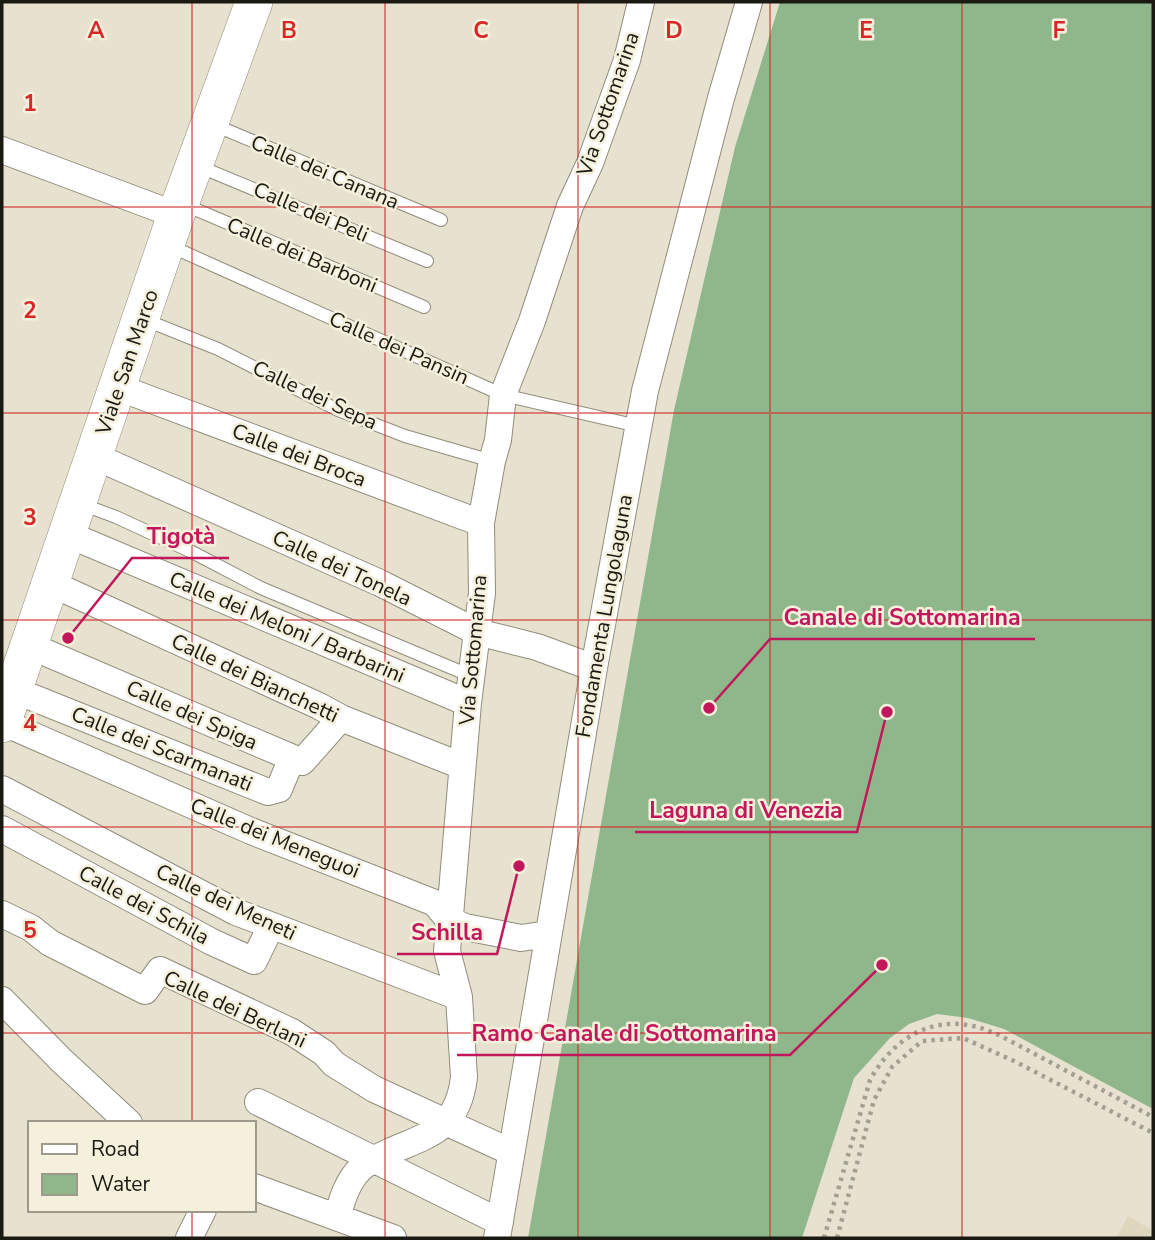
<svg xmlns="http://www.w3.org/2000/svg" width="1155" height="1240" font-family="'Nunito Sans',sans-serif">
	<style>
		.built { fill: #ded7be }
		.water { fill: #90b78b }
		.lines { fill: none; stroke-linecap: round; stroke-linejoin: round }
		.lane-casing { stroke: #918c7b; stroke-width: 14 }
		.street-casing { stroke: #918c7b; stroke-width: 28 }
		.secondary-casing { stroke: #918c7b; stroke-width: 38 }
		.path { stroke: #a4a091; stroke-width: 4.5; stroke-dasharray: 3.5 5; stroke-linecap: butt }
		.lane { stroke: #fff; stroke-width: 12 }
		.street { stroke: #fff; stroke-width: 26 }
		.secondary { stroke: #fff; stroke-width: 37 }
		.grid { fill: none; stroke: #d62828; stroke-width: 2; stroke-opacity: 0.55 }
		.labels { text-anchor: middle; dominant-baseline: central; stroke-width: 5; stroke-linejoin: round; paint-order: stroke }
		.street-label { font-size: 21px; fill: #1a1912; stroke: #f4f0dc }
		.grid-label { font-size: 23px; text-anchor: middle; font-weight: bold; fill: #d62828; stroke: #f4f0dc; stroke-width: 5; stroke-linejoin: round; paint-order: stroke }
		.leader { fill: none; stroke: #c2185b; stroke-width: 2.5 }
		.callout-dot { fill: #c2185b; stroke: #f4f0dc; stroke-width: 2.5 }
		.callout-label { font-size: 23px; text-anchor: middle; font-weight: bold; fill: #c2185b; stroke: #f4f0dc; stroke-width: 5; stroke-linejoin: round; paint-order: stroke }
	</style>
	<rect width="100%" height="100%" fill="#e7e2cf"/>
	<path class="built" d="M1128 1216 1153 1231V1238H1116Z"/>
	<path class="water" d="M780 2H1153V1109L1004 1029 968 1018 937 1014 909 1024 890 1038 854 1078 802 1238H528L674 410 735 147Z"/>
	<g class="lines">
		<defs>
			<path id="lane" d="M212 124 441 220
				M198 166 427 261
				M183 204 424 307
				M170 246 503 395 638 426
				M143 319 218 349 338 410 405 436 492 461
				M81 504 116 517 192 552 261 588 471 676"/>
			<path id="street" d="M2 150 176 215
				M117 387 481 523
				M94 456 380 583 477 632 537 647 594 668
				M67 534 468 703
				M50 583 319 706 341 718 462 766
				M28 645 302 762 341 718
				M14 690 268 792 279 789 292 758
				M2 722 251 831 435 903 449 920 465 927 521 938 548 934
				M2 789 236 912 459 997
				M2 829 212 942 254 961 271 926
				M2 914 31 928 50 943 145 991 160 970 292 1032 324 1053 334 1064 374 1089 511 1152
				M2 1000 61 1060 129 1123
				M258 1102 500 1222
				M254 1187 393 1238
				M337 1217C342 1200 347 1182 360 1169 368 1161 379 1157 389 1152 430 1134 458 1129 464 1077L459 997 447 951 468 703 482 593 481 523 492 461 498 440 503 395 532 321 570 206 590 163 627 60 641 2
				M189 1238 203 1210
				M497 1238 594 668 645 391 721 98 749 2"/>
			<path id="secondary" d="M2 724 176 215 254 2"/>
		</defs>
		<use href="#lane" class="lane-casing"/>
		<use href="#street" class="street-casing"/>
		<use href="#secondary" class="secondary-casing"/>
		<path class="path" d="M824 1238 870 1080C891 1042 927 1016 973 1026 981 1027 990 1032 999 1035L1153 1117
			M837 1238 874 1100 892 1067 922 1041 963 1038 1014 1061 1153 1133"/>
		<use href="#lane" class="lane"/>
		<use href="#street" class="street"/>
		<use href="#secondary" class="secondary"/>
	</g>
	<path class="grid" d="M192 2V1123M385 2V1238M578 2V1238M770 2V1238M962 2V1238M2 207H1153M2 413H1153M2 620H1153M2 827H1153M2 1033H1153M192 1210V1238"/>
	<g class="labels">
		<g class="street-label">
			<text transform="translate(608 104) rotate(-71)">Via Sottomarina</text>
			<text transform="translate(325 172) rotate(23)">Calle dei Canana</text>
			<text transform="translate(311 212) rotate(23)">Calle dei Peli</text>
			<text transform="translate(302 255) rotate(23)">Calle dei Barboni</text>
			<text transform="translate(399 348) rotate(24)">Calle dei Pansin</text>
			<text transform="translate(127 362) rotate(-71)">Viale San Marco</text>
			<text transform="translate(315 395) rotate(25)">Calle dei Sepa</text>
			<text transform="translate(299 455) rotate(21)">Calle dei Broca</text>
			<text transform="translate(342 568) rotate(25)">Calle dei Tonela</text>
			<text transform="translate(604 616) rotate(-80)">Fondamenta Lungolaguna</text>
			<text transform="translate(287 627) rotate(23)">Calle dei Meloni / Barbarini</text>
			<text transform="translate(473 650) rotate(-85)">Via Sottomarina</text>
			<text transform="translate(255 678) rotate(25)">Calle dei Bianchetti</text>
			<text transform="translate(192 715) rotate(24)">Calle dei Spiga</text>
			<text transform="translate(162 749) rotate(22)">Calle dei Scarmanati</text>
			<text transform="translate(275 838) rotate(22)">Calle dei Meneguoi</text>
			<text transform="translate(226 902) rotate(25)">Calle dei Meneti</text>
			<text transform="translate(144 905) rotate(28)">Calle dei Schila</text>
			<text transform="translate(235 1009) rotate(25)">Calle dei Berlani</text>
		</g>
	</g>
	<g class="grid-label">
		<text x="96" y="38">A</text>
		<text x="289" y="38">B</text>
		<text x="481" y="38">C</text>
		<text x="674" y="38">D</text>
		<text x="866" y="38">E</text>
		<text x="1059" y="38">F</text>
		<text x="30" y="111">1</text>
		<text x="30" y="318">2</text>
		<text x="30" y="525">3</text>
		<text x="30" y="731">4</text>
		<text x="30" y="938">5</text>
	</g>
	<path class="leader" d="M68 638L132 558H229M709 708L770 639H1035M887 712L857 832H635M519 866L497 954H397M882 965L790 1055H457"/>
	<g class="callout-dot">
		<circle cx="68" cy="638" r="7"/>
		<circle cx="709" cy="708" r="7"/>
		<circle cx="887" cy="712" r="7"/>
		<circle cx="519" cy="866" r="7"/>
		<circle cx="882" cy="965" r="7"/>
	</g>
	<g class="callout-label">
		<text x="181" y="544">Tigotà</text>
		<text x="902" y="625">Canale di Sottomarina</text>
		<text x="746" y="818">Laguna di Venezia</text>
		<text x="447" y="940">Schilla</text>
		<text x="624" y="1041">Ramo Canale di Sottomarina</text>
	</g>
	<rect width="1155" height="1240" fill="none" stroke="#1a1912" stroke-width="7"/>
	<rect x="28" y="1121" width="228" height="91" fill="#f4f0dc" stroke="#9d9a8b" stroke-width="2"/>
	<rect x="42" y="1144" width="35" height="10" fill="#ffffff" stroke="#9d9a8b" stroke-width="2"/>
	<text x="91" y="1156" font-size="21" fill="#1a1912">Road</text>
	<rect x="42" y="1174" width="35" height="21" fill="#90b78b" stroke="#9d9a8b" stroke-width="2"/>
	<text x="91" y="1191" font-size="21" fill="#1a1912">Water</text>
</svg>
